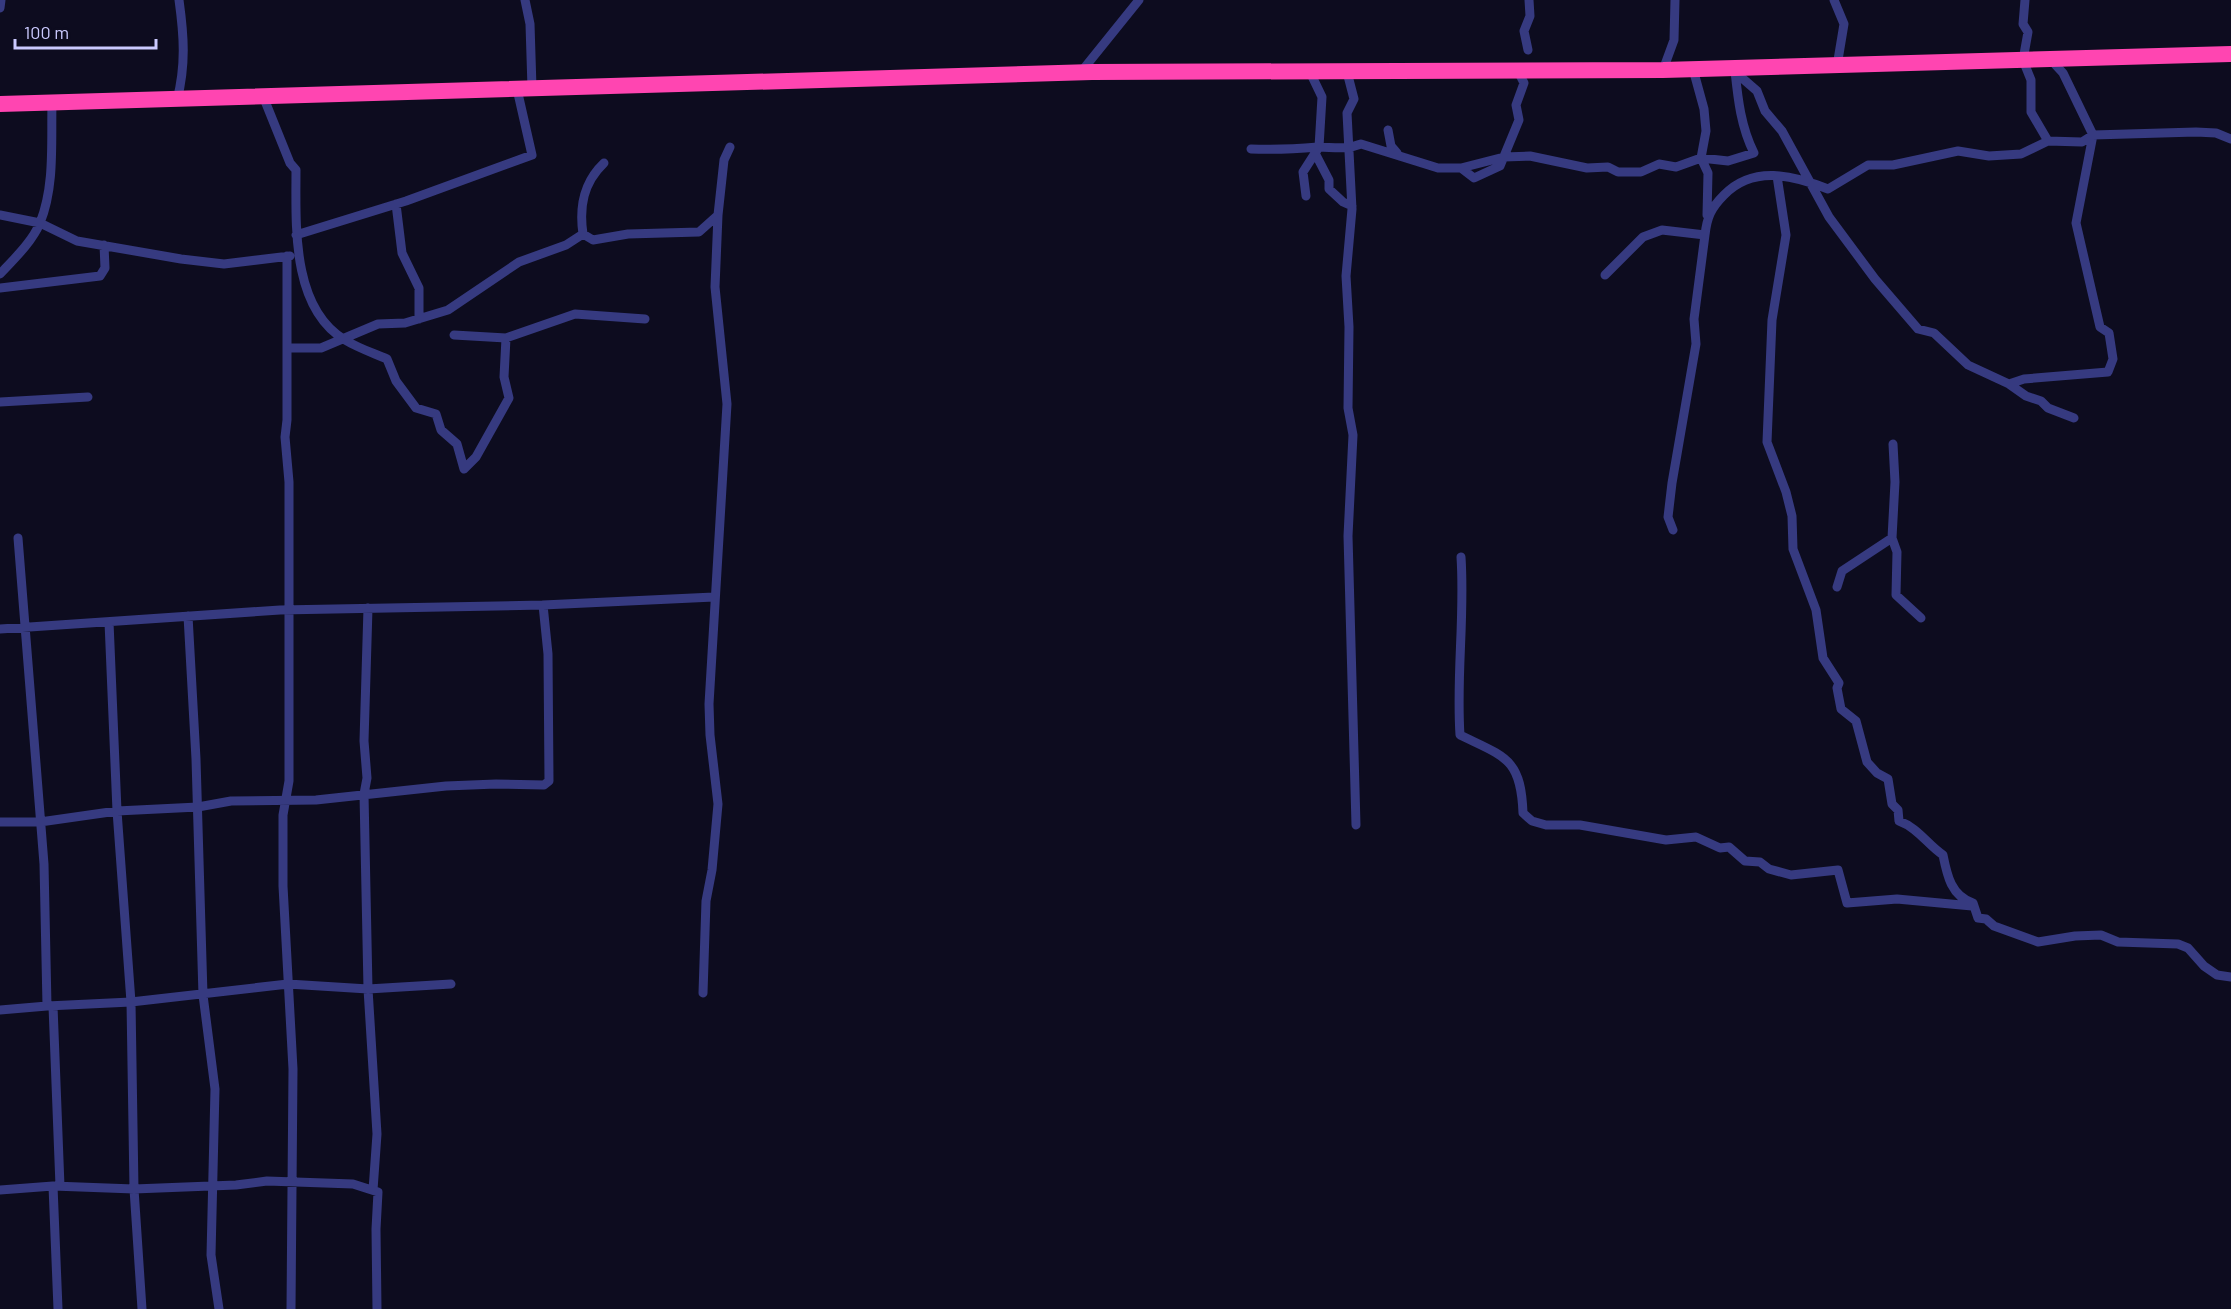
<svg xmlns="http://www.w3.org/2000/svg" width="2231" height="1309" font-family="Barlow,sans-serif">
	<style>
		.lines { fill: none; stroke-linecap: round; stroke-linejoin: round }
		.street { stroke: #363a80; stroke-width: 9 }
		.highway { stroke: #ff45b1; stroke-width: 16 }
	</style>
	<rect width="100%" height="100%" fill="#0d0c1f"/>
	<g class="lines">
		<path class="street" d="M525 0 530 24 532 88
			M1834 0 1844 24 1837 66
			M0 8 1 0
			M1528 50 1524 31 1530 16 1529 0
			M1693 69 1704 109 1706 131 1701 158 1708 173 1707 215
			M1663 70 1674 40 1675 0
			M1734 71 1757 91 1765 111 1782 131 1829 217 1875 279 1918 329 1934 333 1968 365 2009 384 2026 396 2041 401 2048 408 2074 418
			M1081 72 1139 0
			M1347 72 1354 99 1347 113 1352 209 1346 276 1349 327 1348 408 1353 435 1348 536 1356 825
			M263 96 290 163 296 170C296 224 291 308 345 340 358 348 373 353 387 359L396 381 416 408 436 414 441 430 457 444 464 469 476 457 509 398 504 377 506 338
			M177 100C186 65 184 36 179 0
			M1388 130 1391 146 1397 153
			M2048 141 2082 142 2093 135 2196 132 2216 133 2231 139
			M1251 149C1275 150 1294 149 1318 147 1333 147 1346 150 1361 144L1438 168H1461L1504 157 1530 156 1587 168 1608 167 1618 172H1641L1659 164 1676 167 1701 158 1728 161 1754 153C1741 127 1738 100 1735 71
			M1315 153 1329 180V189L1343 202 1352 206
			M1461 168 1474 178 1500 166 1519 120 1516 105 1524 83 1518 71
			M1777 176 1786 235 1772 320 1767 442 1786 492 1792 516 1793 549 1816 610 1823 658 1839 683 1837 688 1841 709 1856 721 1867 762 1877 773 1888 779 1892 804 1898 810 1899 821C1918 828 1927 844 1943 855 1947 875 1951 896 1973 903L1978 918 1986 919 1994 926 2038 942 2075 936 2101 935 2118 942 2178 944 2188 948 2204 966 2217 975 2231 977
			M1306 196 1303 172 1319 147 1322 97 1310 72
			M396 204 402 253 419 288V319
			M0 215 40 223 77 241 181 259 224 264 290 256
			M583 234C579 207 583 183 604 163
			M296 235 406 201 532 155 517 89
			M287 256V420L285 437 289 482V781L283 815V886L293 1069 291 1309
			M0 274C14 259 32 242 40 223 55 186 51 142 52 103
			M1605 275 1643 237 1662 230 1705 235C1707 217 1711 208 1724 195 1753 165 1793 175 1828 189L1868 165H1893L1958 151 1989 156 2021 154 2048 141 2031 112V80L2023 60 2028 32 2023 24 2025 0
			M0 288 100 276 105 268 104 245
			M454 335 506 338 575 314 645 319
			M287 348H321L378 324 405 323 448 310 519 262 566 245 583 234 593 240 628 234 699 232 718 215 724 160 730 147
			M2009 384 2024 379 2108 372 2113 359 2109 333 2100 327 2076 223 2093 135 2063 73 2051 60
			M0 402 88 397
			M1893 444 1895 482 1892 538 1897 552 1896 595 1921 618
			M1673 530 1668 517 1672 483 1696 344 1694 319 1705 235
			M18 538 44 864 47 1006 131 1002 288 984 368 989 451 984
			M1461 557C1465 618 1456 675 1460 735 1505 757 1521 758 1523 813L1532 821 1546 825H1580L1666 840 1696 837 1720 848 1729 847 1745 861 1760 862 1769 869 1791 875 1838 870 1847 903 1897 899 1972 906
			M1837 587 1842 571 1892 538
			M368 608 364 741 367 778 364 794 368 989 377 1134 373 1190
			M188 616 196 759 203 995 215 1089 211 1255 219 1309
			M109 622 117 811 131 1002 134 1189 142 1309
			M0 629 280 610 543 605
			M0 822H40L117 811 198 807 231 801 316 800 446 786 496 784 544 785 549 781 548 654 543 605 714 597
			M703 993 706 901 712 870 718 804 710 735 709 704 727 404 715 287 718 215
			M53 1006 60 1186
			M0 1010 47 1006
			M53 1186 58 1309
			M0 1190 53 1186 134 1189 236 1185 267 1181 353 1184 378 1192 376 1229 377 1309"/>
		<path class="highway" d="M0 104 1092 72 1663 70 2231 54"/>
	</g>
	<path d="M15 39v9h141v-9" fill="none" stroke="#cbcaff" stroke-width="3"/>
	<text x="24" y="39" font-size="18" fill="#cbcaff" stroke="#0d0c1f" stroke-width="4.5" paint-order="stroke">100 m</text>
</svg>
